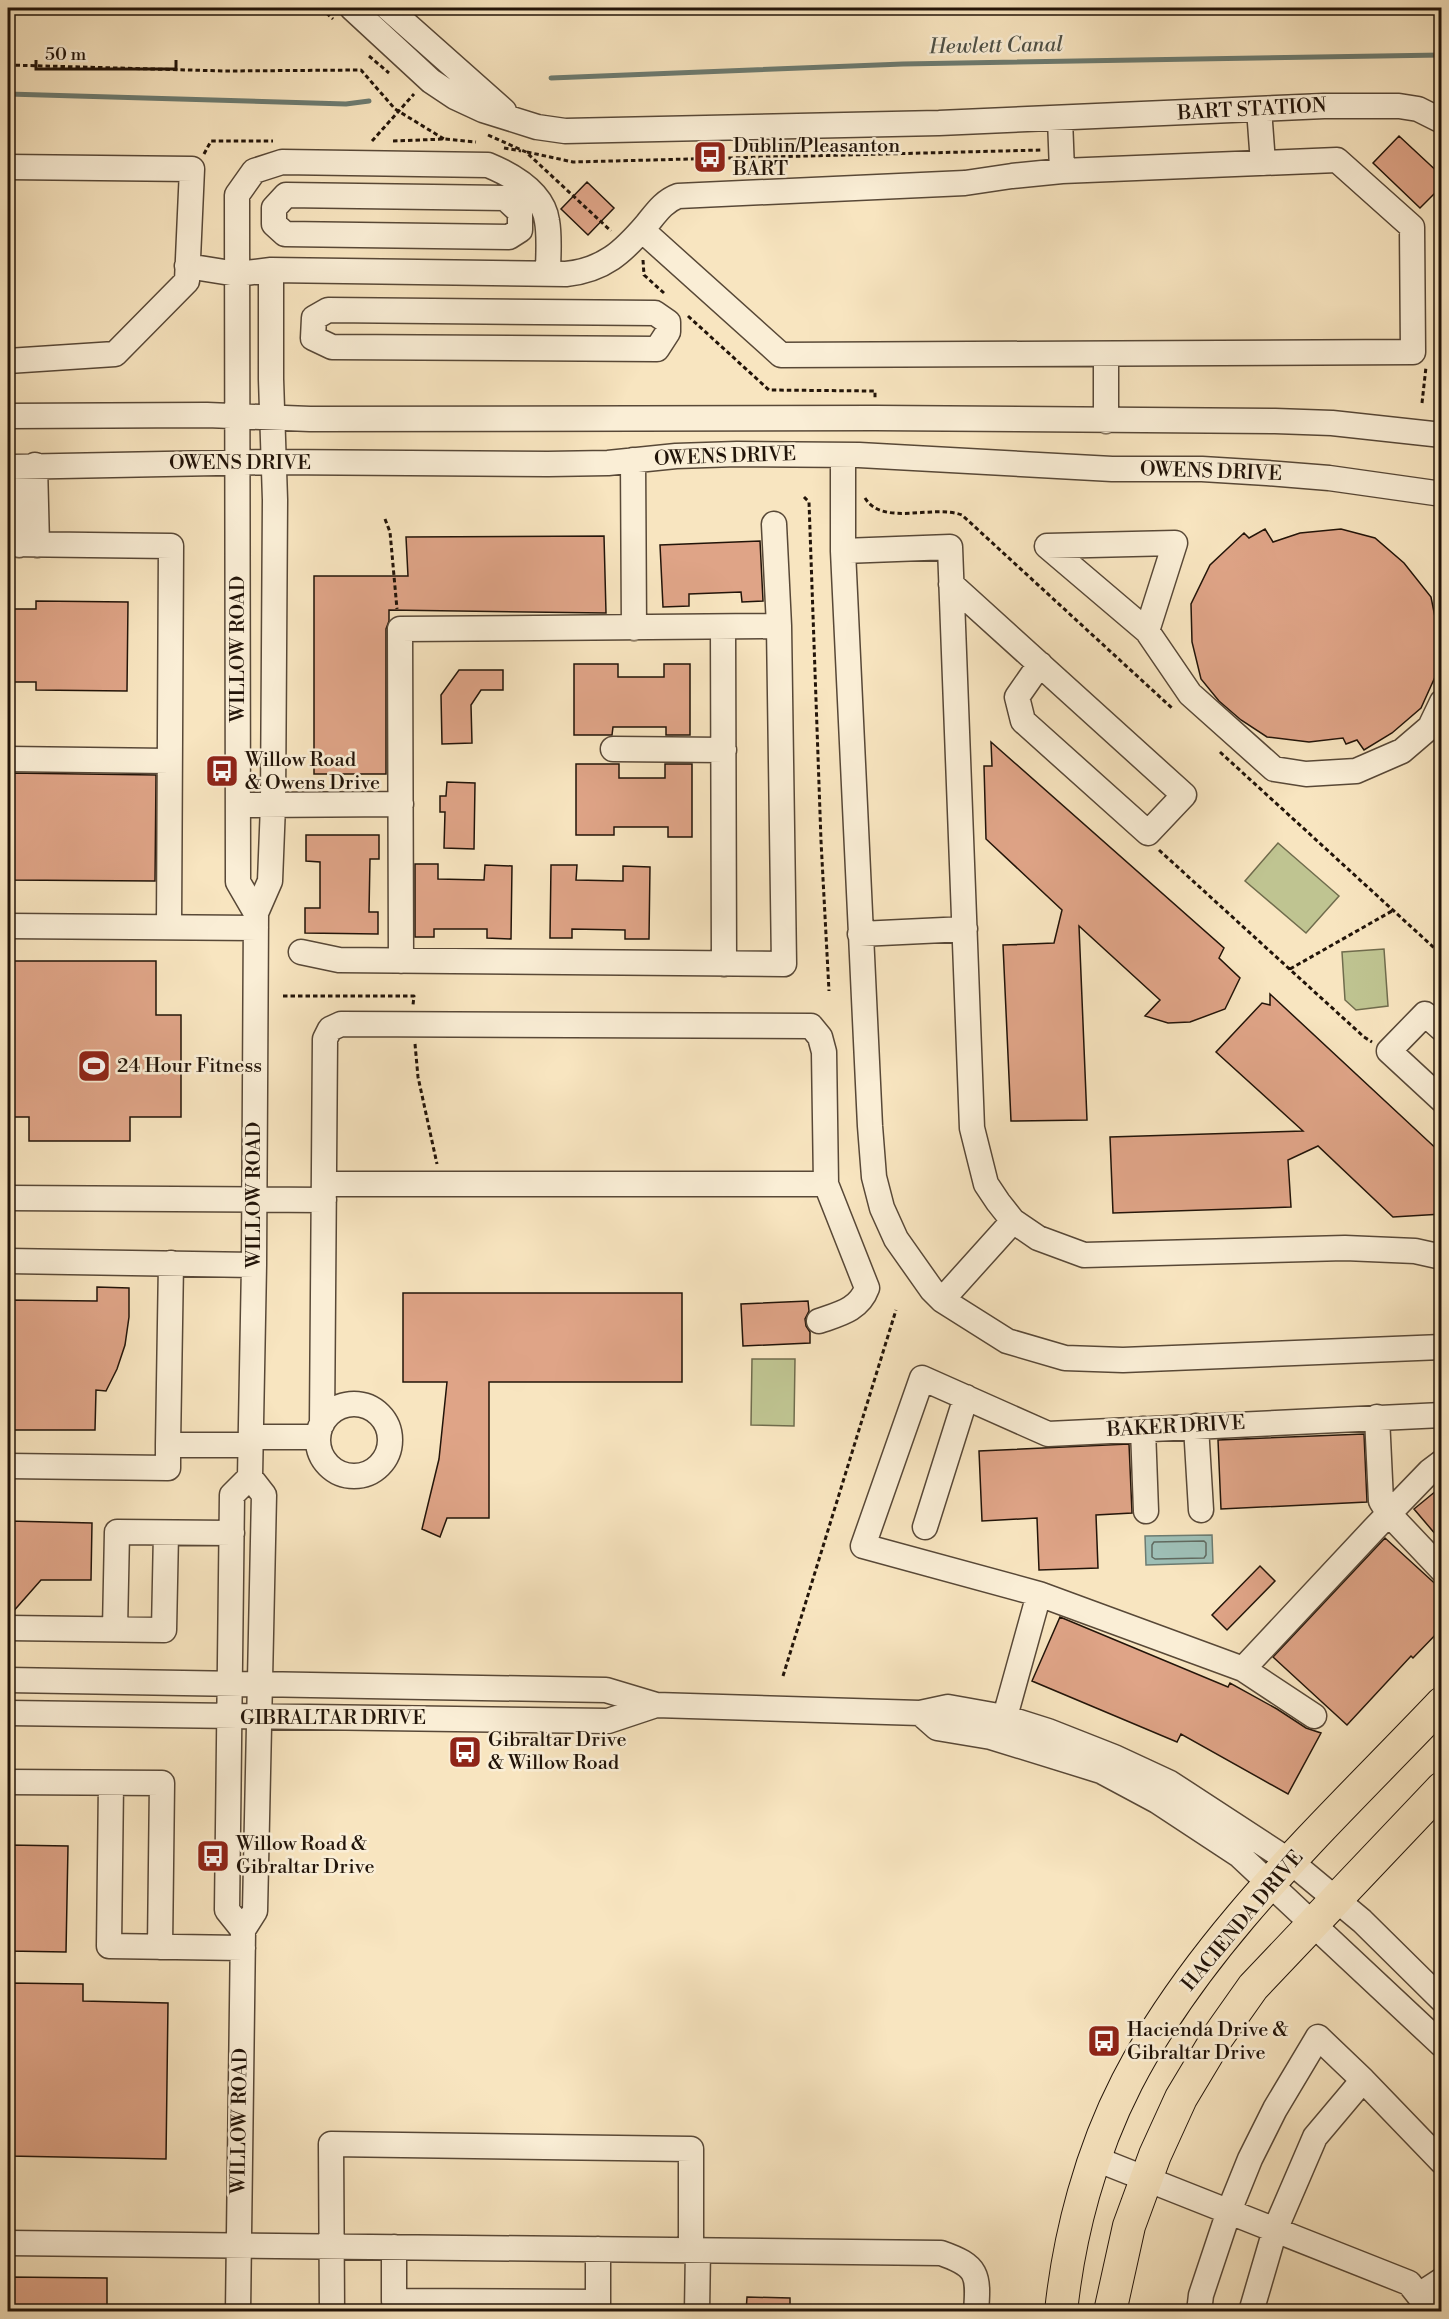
<svg xmlns="http://www.w3.org/2000/svg" width="1449" height="2319" font-family="'Libre Bodoni',serif">
	<style>
		.green { fill: #bfc491; stroke: #706c4d; stroke-width: 1.5 }
		.water { fill: #9ebfb6; stroke: #6c7b71; stroke-width: 1.5 }
		.lines { fill: none; stroke-linecap: round; stroke-linejoin: round }
		.shore { stroke: #606a60; stroke-width: 1.5 }
		.stream { stroke: #6c7b71; stroke-width: 5 }
		.building { fill: #dfa487; stroke: #221409; stroke-width: 1.5 }
		.minor-casing { stroke: #584837; stroke-width: 27 }
		.major-casing { stroke: #221409; stroke-width: 34 }
		.path { stroke: #221409; stroke-width: 3; stroke-dasharray: 4.5 3; stroke-linecap: butt }
		.minor { stroke: #faeed6; stroke-width: 24 }
		.major { stroke: #f8e5c0; stroke-width: 32 }
		.labels { text-anchor: middle; dominant-baseline: central; stroke-width: 5; stroke-linejoin: round; paint-order: stroke }
		.street-label { font-size: 20px; fill: #221409; stroke: #faeed6 }
		.poi-label { font-size: 20px; fill: #221409; stroke: #faeed6; text-anchor: start }
		.water-label { font-size: 21px; font-style: italic; fill: #4d5046; stroke: #faeed6 }
	</style>
	<rect width="100%" height="100%" fill="#f8e5c0"/>
	<filter id="stains"><feTurbulence type="fractalNoise" baseFrequency=".00333" numOctaves="4"/><feColorMatrix values="0 0 0 0 .2 0 0 0 0 .09 0 0 0 0 .02 0 0 0 .5 -.17"/></filter>
	<radialGradient id="worn" r=".72"><stop offset=".6" stop-color="#630" stop-opacity="0"/><stop offset="1" stop-color="#630" stop-opacity=".3"/></radialGradient>
	<path class="green" d="M1278 843 1339 896 1306 933 1245 881Z
		M1384 949 1388 1006 1356 1010 1345 1000 1342 952Z
		M752 1359H795L794 1426 751 1425Z"/>
	<path class="water" d="M1212 1535 1213 1563 1146 1565 1145 1536Z"/>
	<g class="lines">
		<path class="shore" d="M1204 1541 1206 1543V1555L1204 1558 1155 1559 1152 1557V1545L1154 1542Z"/>
		<path class="stream" d="M551 78 903 64 1442 55
			M8 94 346 104 369 101"/>
	</g>
	<path class="building" d="M1399 136 1442 176V186L1420 208 1373 163Z
		M587 182 614 208 588 235 561 209Z
		M1265 529 1273 542 1300 533 1341 529 1375 538 1404 563 1431 597 1440 642 1435 677 1421 708 1392 733 1364 750 1357 740 1346 744 1343 738 1309 742 1267 737 1241 720 1219 701 1201 679 1192 642 1191 604 1210 565 1244 533 1249 538Z
		M604 536 606 613 389 610V621L386 629V774H314V576H408L406 537Z
		M760 541 763 601 742 602 741 592 689 594V606L663 607 660 545Z
		M36 601 128 602 127 691 36 690V682H8V609H36Z
		M574 664H618V677H664V664H690V735H666V727H613L612 735H574Z
		M459 670H503V690H481L471 705 472 743 442 744 441 695Z
		M991 742 1224 948 1219 958 1240 978 1225 1009 1190 1022 1168 1023 1145 1016 1160 1000 1079 926 1087 1120 1011 1121 1003 945 1054 943 1062 910 986 839 984 766H992Z
		M576 764H619V778H665V764H692V837H668V827H614V835H576Z
		M8 773 156 775 155 881 8 880Z
		M447 782 475 783 474 849 444 848 445 812H440V796H446Z
		M306 835H379V859H370L369 912H378V934L305 933V908H320V862L306 861Z
		M415 864H438V879L484 880 485 865 512 866 511 939 487 938V929H434V937H415Z
		M551 865H577L576 880 623 881V866L650 867 649 939H625V930L572 929V938H550Z
		M8 961H156V1015H181V1117H130V1141H29V1117H8Z
		M1270 994 1442 1154V1214L1393 1217 1318 1146 1288 1160 1291 1207 1113 1213 1110 1137 1303 1131 1216 1052 1262 1003 1270 1005Z
		M97 1287 129 1288V1317L125 1345 117 1369 106 1391 96 1390 95 1430H8V1300L97 1301Z
		M403 1293H682V1382H489V1518H447L440 1537 422 1529 439 1459 447 1382H403Z
		M808 1301 809 1311 805 1319 806 1326 810 1332V1343L743 1346 741 1304Z
		M1364 1434 1367 1502 1221 1509 1218 1440Z
		M1129 1444 1132 1513 1096 1515 1098 1568 1039 1570 1037 1518 982 1521 979 1451Z
		M1442 1486V1542L1414 1509Z
		M8 1521 92 1523 91 1580H41L11 1614H8Z
		M1385 1538 1442 1590V1628L1413 1658 1411 1656 1347 1725 1273 1657Z
		M1260 1566 1275 1581 1227 1630 1212 1615Z
		M1060 1617 1228 1687 1230 1683 1277 1709 1306 1728 1321 1733 1288 1794 1181 1734 1177 1742 1032 1681Z
		M8 1845 68 1846 66 1952 8 1951Z
		M8 1983 83 1984V2001L168 2003 166 2159 8 2156Z
		M8 2277 107 2278V2312H8Z
		M747 2297 790 2298V2312H746Z"/>
	<g class="lines">
		<defs>
			<path id="minor" d="M352 8 431 81 455 97 483 110 537 127 565 131 939 123 1324 106H1399L1418 109 1442 121
				M388 8 504 111
				M1259 109 1263 163
				M1060 119 1062 171
				M8 167 192 169 187 281 115 354 8 361
				M286 195 505 198 520 212V230L509 237 285 234 274 224V208Z
				M187 266 237 274 271 270 566 274C604 270 623 252 647 224 656 213 664 201 678 196L965 183 1012 176 1062 171 1337 160 1412 227 1413 352 781 355 642 230
				M328 310 655 313 668 322V332L657 349 332 347 313 338 314 318Z
				M1106 354V421
				M8 416 207 415 310 419 875 418 1275 421 1332 423 1442 435
				M843 455V551L870 1126 874 1177 882 1208 896 1239 932 1290 942 1300 1007 1341 1065 1358 1123 1360 1442 1347
				M633 460 634 628
				M35 465 37 545
				M8 467 274 462 548 464 608 463 676 456 737 454 859 455 1112 469H1202L1267 473 1329 478 1442 494
				M17 467 19 545
				M1175 543 1147 631 1047 546Z
				M8 544 171 546 169 927
				M843 551 950 547 972 1128 986 1184 998 1202 1013 1221 1038 1238 1084 1255 1345 1248 1415 1251 1442 1257
				M951 584 1184 795 1148 833 1023 721 1017 697 1040 664
				M723 627 724 964
				M1147 631 1190 694 1274 769 1306 774 1356 771 1402 751 1430 727 1442 702
				M613 749 724 750
				M8 759 169 761
				M238 805 401 804
				M256 913 238 882 237 195 254 171 282 162 488 165C512 175 543 192 547 221 550 237 548 257 548 273
				M8 926 256 928
				M860 934 965 929
				M301 952 339 960 784 964 779 626 774 524
				M401 961 400 629 779 626
				M1442 1029 1425 1014 1389 1051 1442 1100
				M324 1184H826
				M8 1198 324 1200
				M8 1261 254 1265
				M942 1300 1013 1221
				M318 1440a36 36 0 1 1 72 0a36 36 0 1 1-72 0Z
				M1442 1415 1048 1434 922 1378 863 1546 1039 1594 1243 1669 1374 1529 1430 1471 1442 1462
				M1377 1417 1381 1501 1389 1514 1442 1570
				M322 1424 325 1039 330 1029 341 1024 811 1026 820 1037 824 1052 826 1184 867 1288C859 1310 839 1314 819 1321
				M1196 1426 1201 1510
				M1143 1429 1146 1511
				M250 1437H318
				M168 1445 171 1263
				M8 1466 168 1468V1445H250
				M925 1527 966 1397
				M8 1628 164 1630 166 1533
				M115 1629 117 1532 232 1533
				M1243 1669 1314 1716
				M8 1680 606 1690 656 1705 920 1713 948 1707 1004 1717 1048 1731 1114 1757 1170 1783 1291 1862 1362 1921 1442 2000
				M8 1713 608 1721 656 1705
				M920 1713 937 1728 991 1737 1101 1771 1157 1801 1239 1855 1442 2045
				M1001 1731 1039 1594
				M8 1782 162 1783 160 1947
				M111 1783 109 1946 243 1948
				M243 1930 227 1910 232 1495 250 1477
				M1096 2159 1409 2283 1432 2312
				M8 2243 941 2253C978 2266 979 2274 976 2312
				M394 2247V2301L598 2302
				M1419 2295 1442 2280
				M238 2312 243 1930 255 1911 264 1495 250 1477 254 1265 256 913 270 881 273 805 275 500 271 379V270
				M332 2312 331 2144 691 2149V2249
				M598 2312V2249
				M697 2312 698 2249
				M1199 2312 1201 2295 1229 2211 1250 2159 1275 2109 1318 2037 1363 2080 1442 2162
				M1251 2312 1275 2230 1315 2137 1363 2080"/>
			<path id="major" d="M1061 2312C1069 2234 1091 2152 1127 2082 1201 1938 1332 1819 1442 1703
				M1110 2312 1129 2226 1155 2155 1181 2098 1217 2038 1253 1987 1442 1788"/>
		</defs>
		<use href="#minor" class="minor-casing"/>
		<use href="#major" class="major-casing"/>
		<path class="path" d="M321 8 333 19
			M369 56 389 73
			M8 65 225 71 361 70 395 109 444 139
			M488 135 526 152 611 231
			M372 141 414 94
			M393 141 445 139 476 142
			M504 148 521 151
			M527 152 573 162 1041 150
			M204 154 211 141H273
			M643 260 644 275 664 293
			M688 316 769 390 875 391V399
			M1422 403 1426 367
			M804 497 809 502 821 841 829 991
			M865 498C883 527 933 504 962 515L1173 709
			M385 519 390 532 397 609
			M1220 752 1442 955
			M1159 850 1364 1037 1372 1042
			M1290 969 1392 911
			M283 996H414L413 1005
			M415 1044 418 1077 437 1164
			M783 1676 896 1310"/>
		<use href="#minor" class="minor"/>
		<use href="#major" class="major"/>
	</g>
	<defs>
		<symbol id="bus-square" viewBox="-11 -11 22 22"><rect x="-9" y="-9" width="18" height="18" rx="4" fill="#8f2418" stroke="#faeed6"/><path d="M-5-6H5V4H4V6H2V4H-2V6H-4V4H-5ZM-3.5-4V0h7V-4ZM-3.5 1.2v1.5H-2V1.2ZM2 1.2v1.5H3.5V1.2Z" fill="#fff"/></symbol>
		<symbol id="stadium-square" viewBox="-11 -11 22 22"><rect x="-9" y="-9" width="18" height="18" rx="4" fill="#8f2418" stroke="#faeed6"/><path d="M0-5a6.5 5 0 1 0 0 10a6.5 5 0 1 0 0-10ZM-3.5-1.8h7v3.6h-7Z" fill="#fff"/></symbol>
	</defs>
	<g fill-rule="evenodd">
		<use href="#bus-square" x="691" y="138" width="38" height="38"/>
		<use href="#bus-square" x="203" y="752" width="38" height="38"/>
		<use href="#stadium-square" x="75" y="1047" width="38" height="38"/>
		<use href="#bus-square" x="446" y="1733" width="38" height="38"/>
		<use href="#bus-square" x="194" y="1837" width="38" height="38"/>
		<use href="#bus-square" x="1085" y="2022" width="38" height="38"/>
	</g>
	<g class="labels">
		<g class="street-label">
			<text transform="translate(1252 110) rotate(-3)">BART STATION</text>
			<text transform="translate(725 457) rotate(-2)">OWENS DRIVE</text>
			<text x="240" y="463">OWENS DRIVE</text>
			<text transform="translate(1211 472) rotate(2)">OWENS DRIVE</text>
			<text transform="translate(238 649) rotate(-90)">WILLOW ROAD</text>
			<text transform="translate(254 1195) rotate(-90)">WILLOW ROAD</text>
			<text transform="translate(1176 1427) rotate(-3)">BAKER DRIVE</text>
			<text x="333" y="1718">GIBRALTAR DRIVE</text>
			<text transform="translate(1243 1921) rotate(-50)">HACIENDA DRIVE</text>
			<text transform="translate(240 2121) rotate(-89)">WILLOW ROAD</text>
		</g>
		<g class="poi-label">
			<text x="733" y="146">Dublin/Pleasanton<tspan x="733" dy="23">BART</tspan></text>
			<text x="245" y="760">Willow Road<tspan x="245" dy="23">&amp; Owens Drive</tspan></text>
			<text x="117" y="1066">24 Hour Fitness</text>
			<text x="488" y="1740">Gibraltar Drive<tspan x="488" dy="23">&amp; Willow Road</tspan></text>
			<text x="236" y="1844">Willow Road &amp;<tspan x="236" dy="23">Gibraltar Drive</tspan></text>
			<text x="1127" y="2030">Hacienda Drive &amp;<tspan x="1127" dy="23">Gibraltar Drive</tspan></text>
		</g>
		<g class="water-label">
			<text transform="translate(996 46) rotate(-1)">Hewlett Canal</text>
		</g>
	</g>
	<rect width="1449" height="2319" fill="none" stroke="#f8e5c0" stroke-width="30"/>
	<rect x="9" y="9" width="1431" height="2301" fill="none" stroke="#221409" stroke-width="3"/>
	<rect x="15" y="15" width="1419" height="2289" fill="none" stroke="#221409" stroke-width="1.5"/>
	<path d="M36 60v9h140v-9" fill="none" stroke="#221409" stroke-width="3"/>
	<text x="45" y="60" font-size="18" fill="#221409" stroke="#faeed6" stroke-width="4.5" paint-order="stroke">50 m</text>
	<rect width="100%" height="100%" filter="url(#stains)"/>
	<rect width="100%" height="100%" fill="url(#worn)"/>
</svg>
